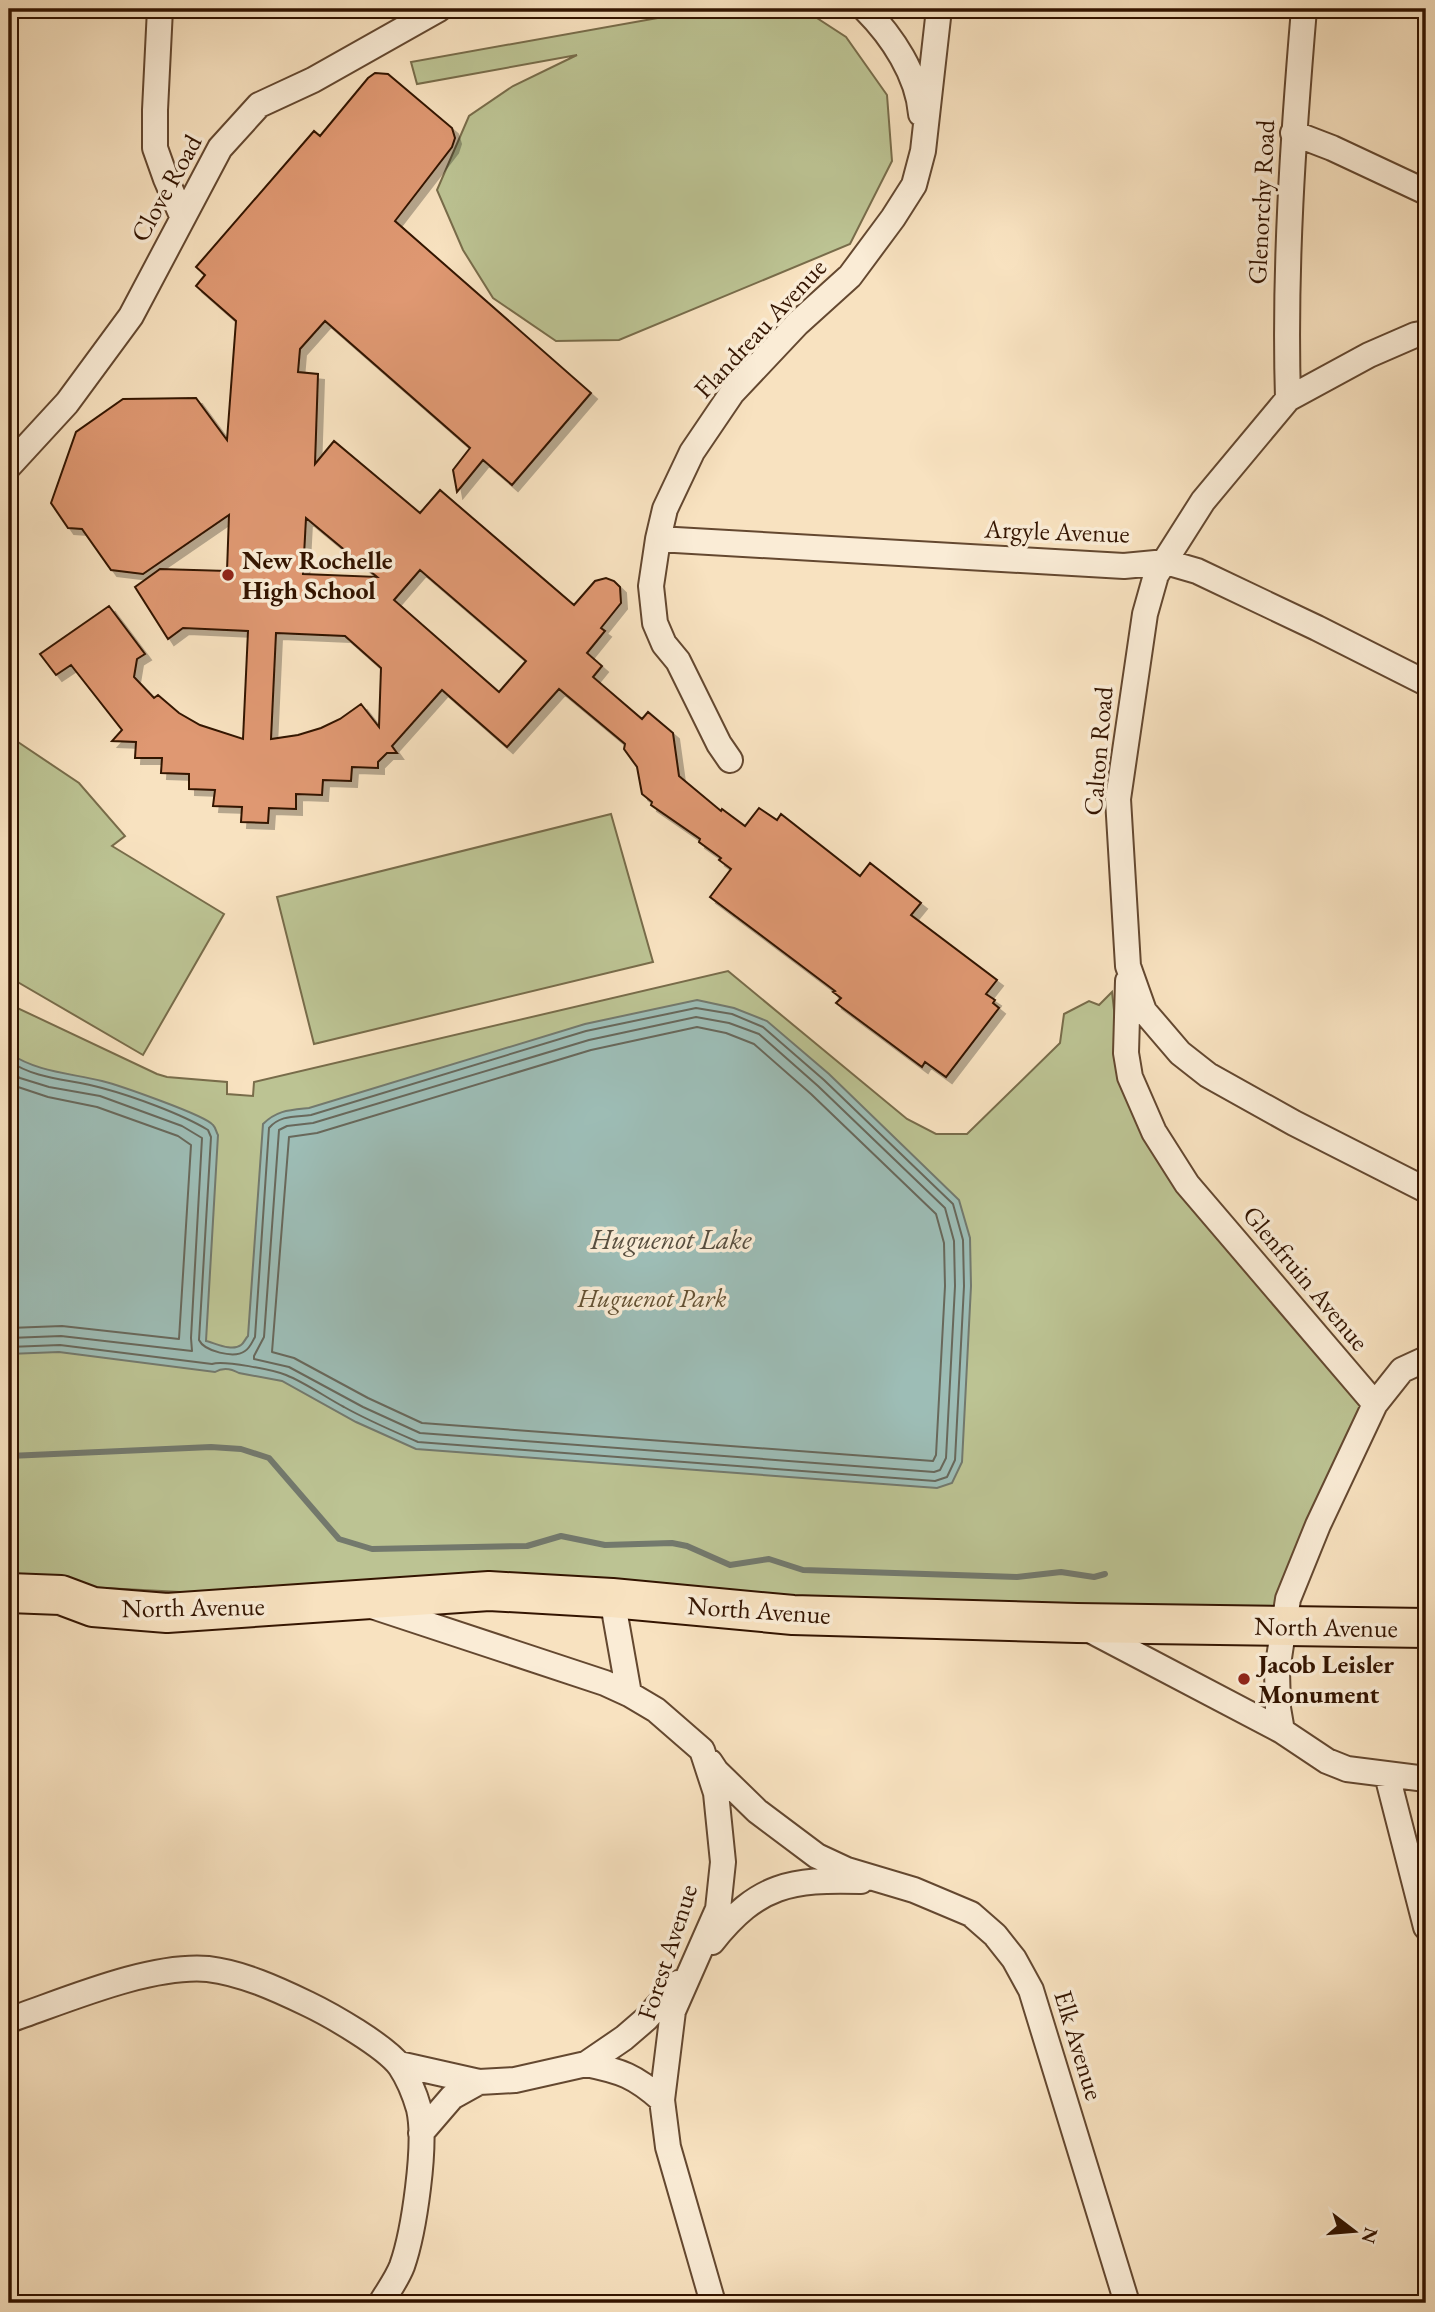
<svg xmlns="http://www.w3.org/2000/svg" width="1435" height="2312" font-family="'EB Garamond',serif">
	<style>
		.green { fill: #bcc393; stroke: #786c4a; stroke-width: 2 }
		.water { fill: #9dbdb6; stroke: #73796d; stroke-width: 2 }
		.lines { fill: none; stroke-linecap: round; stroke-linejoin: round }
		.shore { stroke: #68685b; stroke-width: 2 }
		.stream { stroke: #73796d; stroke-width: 6 }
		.building { fill: #df9872; stroke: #331400; stroke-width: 2; fill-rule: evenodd; filter: url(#shadow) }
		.minor-casing { stroke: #644830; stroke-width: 28 }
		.primary-casing { stroke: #331400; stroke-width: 42 }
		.minor { stroke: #faecd6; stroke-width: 24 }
		.primary { stroke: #f8e2c0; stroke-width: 38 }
		.poi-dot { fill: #8f2418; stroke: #faecd6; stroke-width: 2.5 }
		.labels { text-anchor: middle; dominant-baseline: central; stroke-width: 7; stroke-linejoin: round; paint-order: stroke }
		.street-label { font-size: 26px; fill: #331400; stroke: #faecd6 }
		.poi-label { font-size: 26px; font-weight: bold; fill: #331400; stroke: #faecd6; text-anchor: start }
		.park-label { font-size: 26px; font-style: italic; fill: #635133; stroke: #faecd6 }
		.water-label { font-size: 28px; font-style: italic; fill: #584f40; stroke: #faecd6 }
	</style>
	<defs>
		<filter id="shadow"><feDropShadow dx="6" dy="6" stdDeviation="0" flood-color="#0004"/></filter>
	</defs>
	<rect width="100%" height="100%" fill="#f8e2c0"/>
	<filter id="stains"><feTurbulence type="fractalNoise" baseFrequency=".00286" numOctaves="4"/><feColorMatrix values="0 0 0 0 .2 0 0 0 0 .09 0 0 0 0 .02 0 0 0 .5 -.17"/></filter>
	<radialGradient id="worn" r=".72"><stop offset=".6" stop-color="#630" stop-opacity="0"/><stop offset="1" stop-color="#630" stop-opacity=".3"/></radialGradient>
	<path class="green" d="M708 9H803L846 37 887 95 892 161 850 244 619 340 556 341 493 298 463 250 437 190 469 116 513 86 577 55 417 84 411 62Z
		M9 736 79 783 125 836 112 846 224 914 143 1055 9 977Z
		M611 814 653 962 314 1044 277 897Z
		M728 971 907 1119 936 1134H967L1060 1043 1064 1014 1089 1001 1099 1005 1112 992 1119 1054 1163 1163 1365 1405 1271 1615 219 1594 9 1583V1004L157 1074 167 1077 227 1082V1094L253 1096 254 1082Z"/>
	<path class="water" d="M697 1000 734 1008 767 1021 829 1074 959 1200 970 1238 971 1286 962 1462 952 1483 937 1488 416 1449 356 1422 282 1381 239 1373C232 1369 223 1367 215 1372L59 1352 9 1354V1053C37 1072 69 1073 102 1081 118 1085 205 1115 213 1125 216 1128 216 1132 218 1135L206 1341C215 1343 232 1352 241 1345 244 1343 245 1339 248 1336L263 1124C277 1110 290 1110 309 1108L585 1024Z"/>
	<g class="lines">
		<path class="shore" d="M696 1017 729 1023 759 1034 818 1086 945 1208 954 1241 955 1286 946 1458 940 1470 934 1472 420 1433 363 1407 289 1367 254 1359V1356L264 1337 279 1130 287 1126 313 1123 589 1040Z
			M697 1027 726 1033 754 1044 811 1094 936 1214 944 1243 945 1286 936 1455 933 1461 422 1423 368 1398 294 1358 272 1352 289 1137 317 1133 591 1050Z
			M9 1061C37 1080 70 1079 102 1088 132 1096 182 1114 208 1130L211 1137 199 1340C204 1351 234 1359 245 1351 250 1348 252 1342 255 1337L269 1128C280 1115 295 1117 311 1115L586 1031 696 1008 732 1014 763 1027 824 1080 953 1204 963 1240 964 1286 955 1460 947 1477 935 1481 418 1442C393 1431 367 1420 344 1407 325 1397 306 1383 286 1375 274 1370 223 1360 212 1364L60 1345 9 1347
			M9 1072 20 1078 49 1087 100 1096 182 1126 202 1138 191 1338 192 1351 61 1336 9 1338
			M9 1084 48 1097 97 1107 178 1136 191 1145 179 1339 62 1326 9 1328"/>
		<path class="stream" d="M9 1456 211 1447 241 1449 269 1458 339 1539 372 1549 527 1546 561 1536 605 1545 672 1543 687 1546 730 1565 769 1559 803 1570 1017 1577 1061 1572 1094 1577 1105 1574"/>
	</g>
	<path class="building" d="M375 73 388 74 452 128 455 138 452 147 395 221 591 393 512 485 483 460 457 492 453 470 470 448 325 321 300 349 298 372 318 374 315 464 334 441 420 513 440 490 574 605 595 581 606 578 614 581 620 587 621 603 601 628 605 631 587 653 602 666 593 677 642 719 648 712 673 733 679 776 721 811 722 809 745 826 759 808 777 820 781 814 860 876 870 863 921 903 911 915 997 980 986 994 995 1000 993 1003 999 1008 946 1077 925 1062 922 1067 836 1003 841 998 833 992 835 991 710 897 731 869 719 860 721 858 699 842 700 839 651 805 652 802 642 794 637 767 624 749 625 744 559 689 507 747 442 690 392 746 397 753H387L378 762V768L352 767 351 781 323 780 322 795 296 794V809L269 808 268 823 241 822 242 807 213 806 215 790 189 789V774L161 773 162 758H135L136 742 112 741 122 730 71 665 56 675 40 654 109 606 145 654 137 659 134 677 154 698 158 695 179 713 200 725 243 739 248 631 183 628 168 639 135 587 160 569 227 571 229 515 143 574 111 570 82 529 68 528 51 503 76 432 123 399 196 398 227 440 236 321 196 286 205 275 196 267 314 131 320 136 368 78ZM306 518 377 577 303 574ZM420 570 526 661 499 692 394 600ZM276 633 345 636 381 668 379 727 361 704 340 719 321 728 298 735 271 739Z"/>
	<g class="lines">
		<defs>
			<path id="minor" d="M160 9 155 110V148L166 179 182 216
				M865 9C892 36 918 75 921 114
				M1293 133 1332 148 1426 192
				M1426 333 1415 335 1369 355 1288 399 1203 501 1156 575 1145 614 1118 799 1128 966 1144 1011 1180 1053 1208 1075 1294 1123 1426 1190
				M1288 399C1284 269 1293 139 1304 9
				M9 466 67 403 131 316 220 148 259 105 313 80 439 9
				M658 539 1124 566 1166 562 1197 571 1317 628 1426 683
				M730 760 719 744 678 661 664 644 655 623 651 586 658 539 665 509 692 452 732 393 798 323 850 276 893 218 914 185 923 151 939 9
				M1128 981 1126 1053 1130 1077 1154 1132 1187 1184 1375 1404
				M612 1598 629 1694
				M372 1606 605 1683 629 1694 656 1710 702 1750 716 1793 723 1862 718 1909 673 2011 662 2100 668 2147 713 2303
				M1086 1628 1282 1731 1327 1761 1347 1769 1426 1779
				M1282 1731 1278 1708 1277 1671 1288 1599 1318 1525 1375 1404 1402 1370 1426 1359
				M710 1762 716 1771 757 1811 817 1856 847 1870 914 1890 971 1914 995 1935 1014 1959 1031 1990 1127 2303
				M1387 1775 1426 1927
				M712 1942C758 1884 791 1879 861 1881
				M9 2020C65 2001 149 1964 208 1969 242 1973 277 1989 308 2004 331 2015 385 2046 400 2066 408 2078 415 2095 419 2109 427 2144 414 2232 402 2266 397 2279 388 2291 381 2303
				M399 2064 479 2082 515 2080 586 2064 624 2038 646 2019 678 1983
				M586 2064C621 2071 635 2076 662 2100
				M421 2133 452 2097 479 2082"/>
			<path id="primary" d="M9 1593 61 1595 93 1607 167 1613 489 1591 612 1598 793 1615 1077 1623 1426 1628"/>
		</defs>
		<use href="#minor" class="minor-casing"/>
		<use href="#primary" class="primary-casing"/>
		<use href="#minor" class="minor"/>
		<use href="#primary" class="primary"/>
	</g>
	<g class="poi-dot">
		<circle cx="228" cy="575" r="7"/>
		<circle cx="1244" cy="1679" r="7"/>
	</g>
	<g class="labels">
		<g class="street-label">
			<text transform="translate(166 188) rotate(-61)">Clove Road</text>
			<text transform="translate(1261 202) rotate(-87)">Glenorchy Road</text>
			<text transform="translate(760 328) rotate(-47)">Flandreau Avenue</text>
			<text transform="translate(1057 531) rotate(2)">Argyle Avenue</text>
			<text transform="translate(1098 751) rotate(-85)">Calton Road</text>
			<text transform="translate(1306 1278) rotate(50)">Glenfruin Avenue</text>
			<text transform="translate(193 1607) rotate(-1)">North Avenue</text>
			<text transform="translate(759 1610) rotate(4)">North Avenue</text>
			<text transform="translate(1326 1627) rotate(1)">North Avenue</text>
			<text transform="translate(667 1952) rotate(-72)">Forest Avenue</text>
			<text transform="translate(1079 2045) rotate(73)">Elk Avenue</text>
		</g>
		<g class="poi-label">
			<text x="242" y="560">New Rochelle<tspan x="242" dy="30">High School</tspan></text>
			<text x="1258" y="1664">Jacob Leisler<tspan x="1258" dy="30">Monument</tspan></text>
		</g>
		<g class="park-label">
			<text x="652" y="1298">Huguenot Park</text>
		</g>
		<g class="water-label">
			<text x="671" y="1239">Huguenot Lake</text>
		</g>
	</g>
	<rect width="1435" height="2312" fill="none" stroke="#f8e2c0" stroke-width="35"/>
	<rect x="10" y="10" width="1414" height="2291" fill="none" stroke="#331400" stroke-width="3.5"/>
	<rect x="18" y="18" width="1400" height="2277" fill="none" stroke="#331400" stroke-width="2"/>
	<g transform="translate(1354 2231) rotate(106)" stroke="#faecd6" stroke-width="5" paint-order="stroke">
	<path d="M0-5L12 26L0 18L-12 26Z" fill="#331400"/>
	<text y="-10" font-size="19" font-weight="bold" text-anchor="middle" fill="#331400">N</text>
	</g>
	<rect width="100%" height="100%" filter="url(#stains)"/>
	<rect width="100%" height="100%" fill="url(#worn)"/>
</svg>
